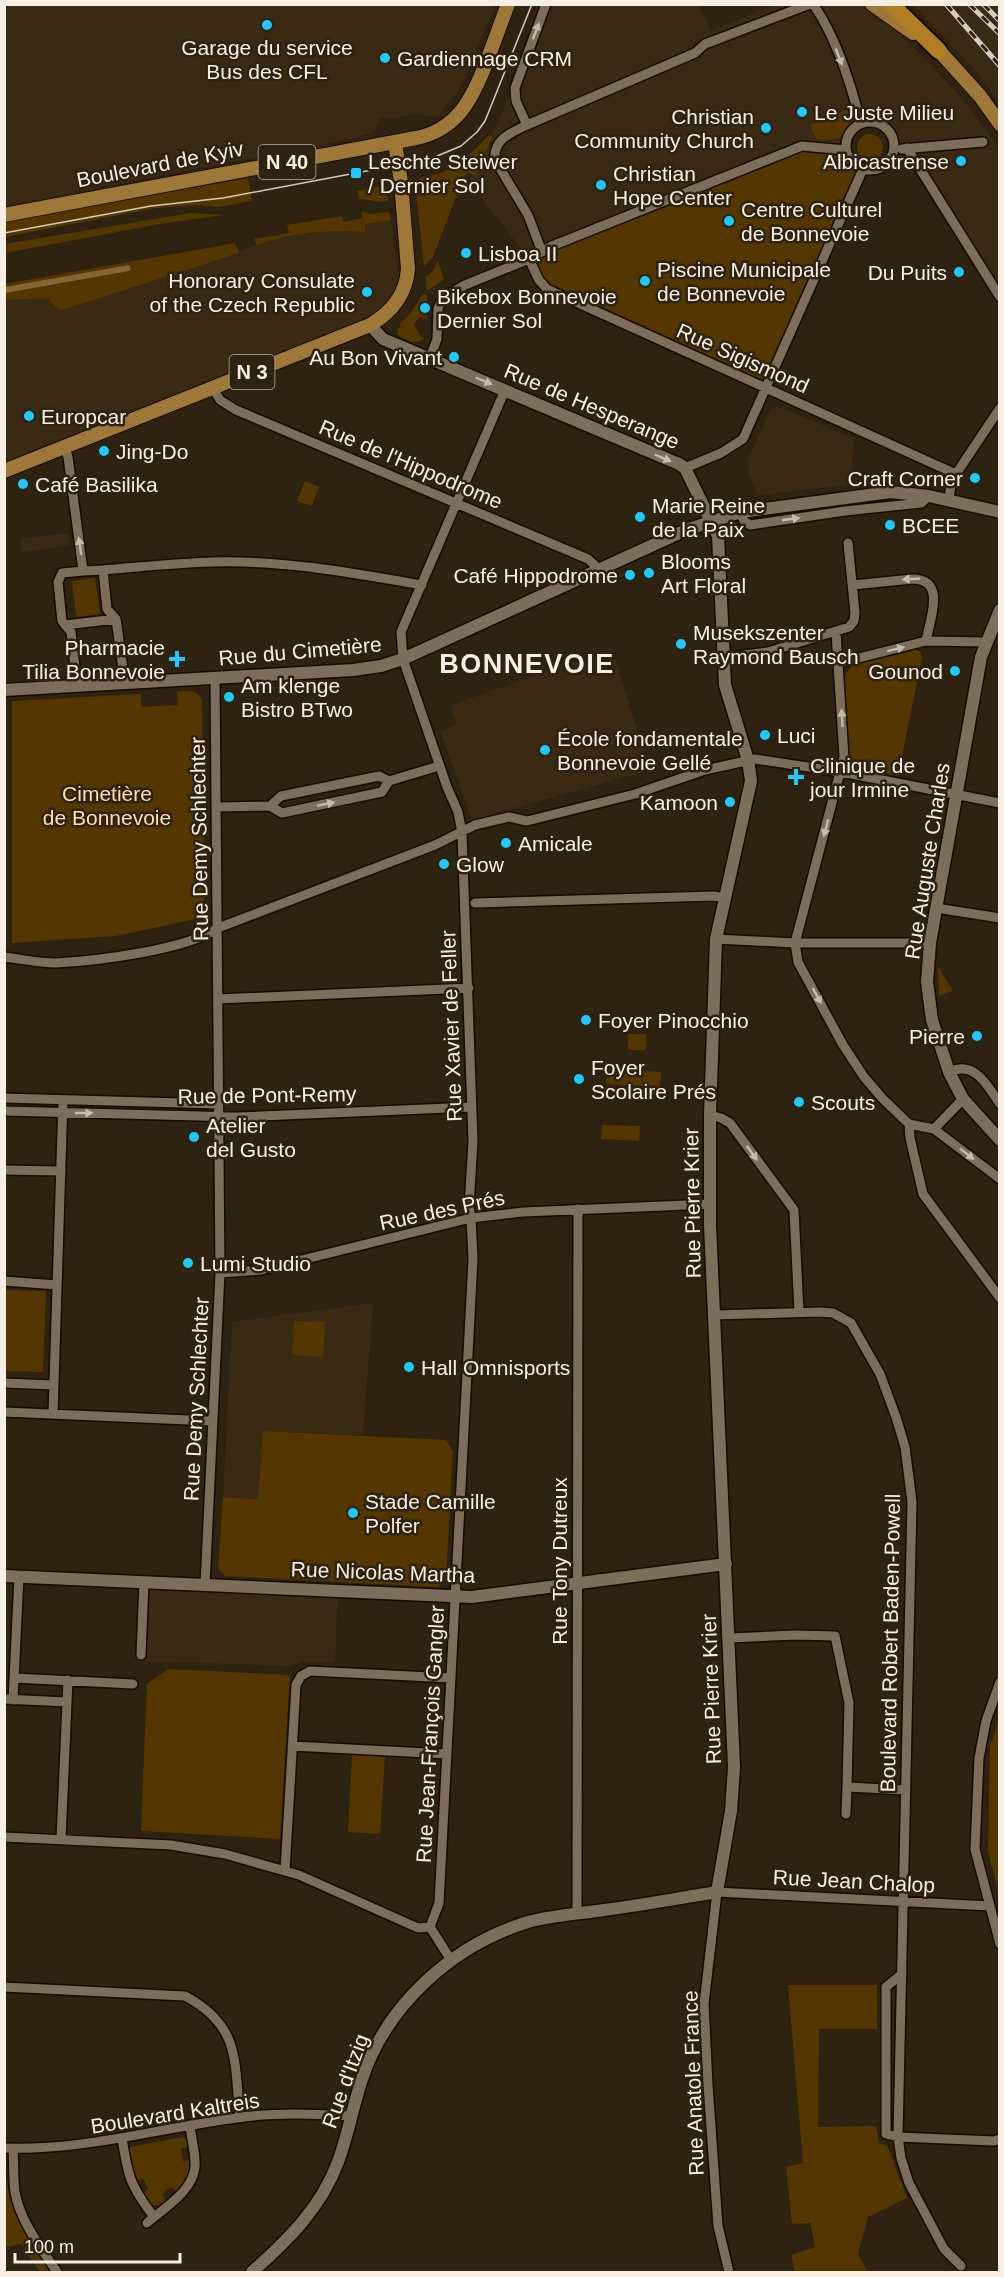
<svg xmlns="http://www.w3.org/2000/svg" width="1004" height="2277" font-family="Helvetica,sans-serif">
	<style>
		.built { fill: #3a2a13 }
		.green { fill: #543600 }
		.water { fill: #856534 }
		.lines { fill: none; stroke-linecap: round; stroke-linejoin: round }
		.street-casing { stroke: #160b00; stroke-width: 12 }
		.secondary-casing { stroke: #160b00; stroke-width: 15 }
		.primary-casing { stroke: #160b00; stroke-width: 16 }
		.highway-casing { stroke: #160b00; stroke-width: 20 }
		.street { stroke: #7c6e5b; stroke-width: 9 }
		.secondary { stroke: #7c6e5b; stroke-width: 12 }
		.primary { stroke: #9d7839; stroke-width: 14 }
		.highway { stroke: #b37e23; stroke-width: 16 }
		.tram { stroke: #d5ccc0; stroke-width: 1.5 }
		.rail-casing { stroke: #d5ccc0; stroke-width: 5 }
		.rail { stroke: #2e2211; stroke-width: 3; stroke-dasharray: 9; stroke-linecap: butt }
		.oneway { fill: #c6bbad }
		.poi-dot { fill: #1ec9fd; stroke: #2e2211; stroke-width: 2 }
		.labels { text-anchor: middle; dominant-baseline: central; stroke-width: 5; stroke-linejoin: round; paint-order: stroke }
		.shield { fill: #2e2211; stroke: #bbb2a5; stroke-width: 1.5 }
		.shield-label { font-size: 20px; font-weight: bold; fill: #f7efe4 }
		.poi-label { font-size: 21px; fill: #f7efe4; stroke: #2e2211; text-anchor: start }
		.street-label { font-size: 21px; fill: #f7efe4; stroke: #2e2211 }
		.park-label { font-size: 21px; fill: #fedfb4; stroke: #2e2211 }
		.district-label { font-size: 27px; font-weight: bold; letter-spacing: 1.5px; fill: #f7efe4; stroke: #2e2211 }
	</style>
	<rect width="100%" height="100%" fill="#2e2211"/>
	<path class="built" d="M5 4H495V5L461 87 439 115 427 117 421 114 379 119 375 132 349 139 5 206Z
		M546 5H699L711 30 775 5H862L890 26 928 61 967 105 999 148V297L907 149 893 150V142L884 128 869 123 861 124 849 135 846 150 529 259 469 182 503 111 526 49Z
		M913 5H999V103L975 70Z
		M391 220 398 276V301L390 311 5 471V300L48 298 60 311 227 257 246 248 285 235 335 231 365 232 364 224Z
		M778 406 855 439 852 461 854 484 757 495 748 470 750 466 747 462 771 408Z
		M69 533 70 545 22 552 20 540 24 538Z
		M612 649 650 770 472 820 440 731 457 725 451 705Z
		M373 1303 363 1435 263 1431 259 1499 223 1497 232 1322Z
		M154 1586 338 1595 335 1661H305L289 1666 144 1661 148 1590Z"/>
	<path class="green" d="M851 108C856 132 838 144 816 139L810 125Z
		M857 147a13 13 0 1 1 26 0a13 13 0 1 1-26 0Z
		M489 135 492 137 476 175 467 173 464 176 433 257 424 266 415 182C422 175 434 176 443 172 461 164 476 149 489 135Z
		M802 146 846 150 852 162 863 169 766 388 547 289 529 259Z
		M248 178 252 201 219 207 196 205 156 208 5 237V221Z
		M386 185 388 201C375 203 370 199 359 199L357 191Z
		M361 211 371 214 389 212 391 220 365 224V232C326 230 294 232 257 245L254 239 289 233 287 225 342 216 344 222 363 218Z
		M190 213 225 215 166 223 5 253V244Z
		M235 243 239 252 227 257 60 311 47 298 5 300V284Z
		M438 261 444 279 429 290 426 289V277L433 271Z
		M423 294 427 295V302L422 303 423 313H427V320L419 317 414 325 420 335 424 338C417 346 406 340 398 335L397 329 400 327V324L411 312Z
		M305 481 319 487 312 506 297 501Z
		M95 578 100 614 76 617 72 581Z
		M912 649 920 651 922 658 898 776 853 767 849 762 844 685 846 673 854 664Z
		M177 691C188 691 198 689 202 701L204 904 200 916 195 919 116 936 12 943V701L141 694V707L178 705Z
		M938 966 953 991 939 996Z
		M628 1034H646V1050H628Z
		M607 1069 661 1072 660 1087 606 1084Z
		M602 1125 640 1126 639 1141 601 1139Z
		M5 1290 46 1291 43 1372 5 1371Z
		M294 1321 325 1322 323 1357 292 1355Z
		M263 1431 446 1440 453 1451 446 1578 438 1587 225 1576 218 1569 223 1497 258 1499Z
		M168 1669 290 1675 280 1839 141 1831 147 1684Z
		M999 1720V1894L988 1852 990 1746Z
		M352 1754 385 1756 380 1834 348 1832Z
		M788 1985H877V2029H819L818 2127 876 2126 879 2142 888 2147 907 2198 868 2217 858 2254 868 2272H795L791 2255 815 2247 810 2223 792 2224 786 2167 803 2163Z
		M183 2137 187 2140V2147L181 2149 183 2161 190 2160C191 2174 186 2181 177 2192L171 2187 162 2194 166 2201 160 2206 150 2205 142 2194 148 2189 143 2178 136 2182 127 2151 130 2147Z
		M4 2165 10 2201 53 2272H40L21 2244 5 2247Z"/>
	<path class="water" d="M129 265 131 269 129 271 5 293V287Z"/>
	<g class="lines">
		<defs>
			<path id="street" d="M813 4C837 38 851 84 861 124
				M846 146a24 24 0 1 1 48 0a24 24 0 1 1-48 0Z
				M527 125 516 101 515 88 546 4
				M907 148 1000 297
				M902 149 983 142
				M542 252 528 215 495 160C493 139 511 133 527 125L695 53 705 44 810 4
				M529 259 539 280 547 289 956 474
				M430 358 437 339 438 309 442 298 465 285 529 259 552 246 802 146 846 150
				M212 387 220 400 236 410 588 559 599 569
				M65 447 68 457 83 571 103 570 107 609 116 619 125 683
				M685 468 721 453 743 439 863 169
				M949 500 951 484 956 474 1000 408
				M741 512 744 521 750 525 845 511 921 503 929 496
				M103 570C140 567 176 563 213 562 283 560 353 573 422 585
				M853 585 912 579C947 579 930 619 926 641
				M65 625 116 619
				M836 633 844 757 795 943 798 962 843 1045 864 1077 883 1099 909 1124 934 1129 1000 1179
				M737 656 768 652 849 627 854 621 855 613 848 543
				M839 663 926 641 986 642
				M77 685 71 632 62 621 58 582 62 573 83 571
				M270 806 281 796 379 776 389 781
				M216 807 270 806 282 813 382 792 389 781 439 766
				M475 903 714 896 725 898
				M936 908 1000 918
				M716 939 795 943H930
				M4 957C22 959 38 963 55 963 96 961 186 950 218 928L435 845 475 825 509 817 527 821 635 794 705 770 755 759 841 772 1000 803
				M218 999 469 988
				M949 1072C975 1060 987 1085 1000 1104
				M4 1098 218 1104
				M4 1111 239 1117 472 1107
				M710 1115 721 1118 730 1123 794 1210 799 1312
				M909 1124 910 1138 923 1194 1000 1298
				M934 1129 963 1099
				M4 1170 61 1171
				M220 1273 261 1270 471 1218 523 1212 710 1204
				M4 1281 57 1285
				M715 1315 820 1312 833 1313 851 1323 880 1374 896 1417 905 1447 912 1502 898 2137 901 2158 909 2183 944 2249 961 2266
				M4 1383 54 1385
				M4 1412 212 1421
				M53 1414 63 1100
				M205 1585 220 1273 215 678
				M729 1638 794 1635 835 1636 849 1703 847 1787 906 1790
				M141 1655 144 1582
				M14 1678 133 1684
				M1000 1682 986 1721 979 1758 975 1849 1000 1944
				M4 1699 67 1702
				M13 1700 19 1576
				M292 1746 447 1754
				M846 1814 847 1787
				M4 1837 171 1845 225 1854 299 1875 418 1928 430 1927 451 1960
				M61 1839 68 1680
				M285 1871 296 1685 301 1676 310 1671 451 1678
				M577 1914 578 1209
				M430 1927 439 1903 473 1259 471 1218 469 1207 473 1141 462 833 458 812 447 787 403 659 401 632 505 390
				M902 1974 886 1987V2134L898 2137 994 2141 1000 2139
				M4 1987 185 1996C241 2026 234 2061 240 2117
				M122 2138C128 2177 130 2185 154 2217
				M4 2148C84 2151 158 2128 237 2118 274 2112 314 2114 352 2116
				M13 2148C14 2163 13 2178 15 2192 20 2221 41 2248 57 2272
				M147 2223C164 2208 193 2191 195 2167 196 2154 191 2138 190 2125
				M729 2272 718 2226 708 2085 704 2004 717 1892 990 1906"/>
			<path id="secondary" d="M1000 610 981 657 930 943 927 982 932 1020 949 1072 963 1099 1000 1140
				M4 690 353 670 381 666 403 659 686 530 741 512 891 492 929 496 1000 512
				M4 1576 472 1597 726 1564
				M252 2272C287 2241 321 2208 338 2162 348 2135 353 2106 362 2079 387 2004 453 1945 528 1922 553 1915 579 1914 604 1910 642 1905 679 1898 717 1892L731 1811 734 1767 710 1225V1115L716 939 751 781 748 760 725 685 718 536 685 468 679 464 383 339 370 325"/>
			<path id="primary" d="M872 4 913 33
				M933 44 980 96 1000 124
				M4 215 416 138C458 130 473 97 487 61 494 42 501 23 508 4
				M4 471 370 325C392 312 406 295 408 269L401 182 395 143"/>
			<path id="highway" d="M891 4 939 51"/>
		</defs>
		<use href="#street" class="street-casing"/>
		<use href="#secondary" class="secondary-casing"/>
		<use href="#primary" class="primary-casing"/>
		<use href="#highway" class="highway-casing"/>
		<use href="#street" class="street"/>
		<use href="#secondary" class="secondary"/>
		<use href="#primary" class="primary"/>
		<use href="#highway" class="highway"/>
		<path class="tram" d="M4 233 151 206 223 198 430 159 461 146 477 132 485 121 532 4"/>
		<defs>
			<path id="rail" d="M946 4 1000 66
				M969 4 1000 34
				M983 4 1000 21"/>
		</defs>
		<use href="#rail" class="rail-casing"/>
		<use href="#rail" class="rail"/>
	</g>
	<defs><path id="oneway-solid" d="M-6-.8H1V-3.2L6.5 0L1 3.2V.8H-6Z" transform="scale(1.5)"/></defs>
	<g class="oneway">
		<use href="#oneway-solid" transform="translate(536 31) rotate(-69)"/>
		<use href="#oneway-solid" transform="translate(839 57) rotate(69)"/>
		<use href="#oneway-solid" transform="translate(484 381) rotate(23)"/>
		<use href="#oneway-solid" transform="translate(663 458) rotate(23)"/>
		<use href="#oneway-solid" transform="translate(791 519) rotate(-8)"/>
		<use href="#oneway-solid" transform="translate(80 546) rotate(-98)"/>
		<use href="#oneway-solid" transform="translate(911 579) rotate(177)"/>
		<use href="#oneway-solid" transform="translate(896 649) rotate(-14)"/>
		<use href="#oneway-solid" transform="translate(842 718) rotate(-93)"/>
		<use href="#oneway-solid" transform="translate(326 804) rotate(-12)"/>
		<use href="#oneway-solid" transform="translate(826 828) rotate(105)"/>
		<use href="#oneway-solid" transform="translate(817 996) rotate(62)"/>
		<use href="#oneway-solid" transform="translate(84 1113)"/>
		<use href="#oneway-solid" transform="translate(752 1153) rotate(54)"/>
		<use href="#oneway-solid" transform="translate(967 1154) rotate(38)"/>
	</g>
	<g class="poi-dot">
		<circle cx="267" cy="25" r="6"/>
		<circle cx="385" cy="58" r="6"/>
		<circle cx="802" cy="112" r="6"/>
		<circle cx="766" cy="128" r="6"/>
		<circle cx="961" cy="161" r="6"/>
		<rect x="350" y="167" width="12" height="12" rx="3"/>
		<circle cx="601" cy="185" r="6"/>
		<circle cx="729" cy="221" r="6"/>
		<circle cx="466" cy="253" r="6"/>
		<circle cx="959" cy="272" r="6"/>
		<circle cx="645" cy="281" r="6"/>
		<circle cx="367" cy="292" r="6"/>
		<circle cx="425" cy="308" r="6"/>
		<circle cx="454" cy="357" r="6"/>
		<circle cx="29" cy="416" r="6"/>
		<circle cx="104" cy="451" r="6"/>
		<circle cx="975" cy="478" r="6"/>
		<circle cx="23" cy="484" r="6"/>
		<circle cx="640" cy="517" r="6"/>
		<circle cx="890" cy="525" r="6"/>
		<circle cx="649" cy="573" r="6"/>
		<circle cx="630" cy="575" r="6"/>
		<circle cx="681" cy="644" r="6"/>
		<path d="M174 650h6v6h6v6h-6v6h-6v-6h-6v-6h6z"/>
		<circle cx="955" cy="671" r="6"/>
		<circle cx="229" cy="697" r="6"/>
		<circle cx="765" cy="735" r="6"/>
		<circle cx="545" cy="750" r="6"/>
		<path d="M793 768h6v6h6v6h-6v6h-6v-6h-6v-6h6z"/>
		<circle cx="730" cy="802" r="6"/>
		<circle cx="506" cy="843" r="6"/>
		<circle cx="444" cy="864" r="6"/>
		<circle cx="586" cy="1020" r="6"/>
		<circle cx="977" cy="1036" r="6"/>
		<circle cx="579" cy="1079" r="6"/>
		<circle cx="799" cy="1102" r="6"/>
		<circle cx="194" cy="1137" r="6"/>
		<circle cx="188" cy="1263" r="6"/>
		<circle cx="409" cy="1367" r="6"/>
		<circle cx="353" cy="1513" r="6"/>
	</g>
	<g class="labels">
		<g class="shield">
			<rect x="258.5" y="145" width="57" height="34" rx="4.5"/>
			<rect x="229.5" y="355" width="45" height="34" rx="4.5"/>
		</g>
		<g class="shield-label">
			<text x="287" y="162">N 40</text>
			<text x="252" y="372">N 3</text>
		</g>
		<g class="poi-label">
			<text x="267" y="47" text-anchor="middle">Garage du service<tspan x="267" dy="24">Bus des CFL</tspan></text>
			<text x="397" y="58">Gardiennage CRM</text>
			<text x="814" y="112">Le Juste Milieu</text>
			<text x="754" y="116" text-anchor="end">Christian<tspan x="754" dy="24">Community Church</tspan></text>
			<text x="368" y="161">Leschte Steiwer<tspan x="368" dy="24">/ Dernier Sol</tspan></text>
			<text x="949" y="161" text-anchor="end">Albicastrense</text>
			<text x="613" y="173">Christian<tspan x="613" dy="24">Hope Center</tspan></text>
			<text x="741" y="209">Centre Culturel<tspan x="741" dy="24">de Bonnevoie</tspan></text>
			<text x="478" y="253">Lisboa II</text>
			<text x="657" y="269">Piscine Municipale<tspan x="657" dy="24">de Bonnevoie</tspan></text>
			<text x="947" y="272" text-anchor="end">Du Puits</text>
			<text x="355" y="280" text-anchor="end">Honorary Consulate<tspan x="355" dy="24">of the Czech Republic</tspan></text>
			<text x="437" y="296">Bikebox Bonnevoie<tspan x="437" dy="24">Dernier Sol</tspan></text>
			<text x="442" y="357" text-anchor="end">Au Bon Vivant</text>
			<text x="41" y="416">Europcar</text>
			<text x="116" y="451">Jing-Do</text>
			<text x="963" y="478" text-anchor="end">Craft Corner</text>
			<text x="35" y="484">Café Basilika</text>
			<text x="652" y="505">Marie Reine<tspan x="652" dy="24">de la Paix</tspan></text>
			<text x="902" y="525">BCEE</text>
			<text x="661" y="561">Blooms<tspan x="661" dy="24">Art Floral</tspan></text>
			<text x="618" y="575" text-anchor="end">Café Hippodrome</text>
			<text x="693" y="632">Musekszenter<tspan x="693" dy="24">Raymond Bausch</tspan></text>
			<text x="165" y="647" text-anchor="end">Pharmacie<tspan x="165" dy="24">Tilia Bonnevoie</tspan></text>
			<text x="943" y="671" text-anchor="end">Gounod</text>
			<text x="241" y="685">Am klenge<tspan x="241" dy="24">Bistro BTwo</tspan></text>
			<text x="777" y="735">Luci</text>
			<text x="557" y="738">École fondamentale<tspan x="557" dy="24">Bonnevoie Gellé</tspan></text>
			<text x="810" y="765">Clinique de<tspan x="810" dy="24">jour Irmine</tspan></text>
			<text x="718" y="802" text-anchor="end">Kamoon</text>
			<text x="518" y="843">Amicale</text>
			<text x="456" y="864">Glow</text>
			<text x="598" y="1020">Foyer Pinocchio</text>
			<text x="965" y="1036" text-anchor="end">Pierre</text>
			<text x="591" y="1067">Foyer<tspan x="591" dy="24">Scolaire Prés</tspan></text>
			<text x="811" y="1102">Scouts</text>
			<text x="206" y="1125">Atelier<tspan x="206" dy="24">del Gusto</tspan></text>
			<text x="200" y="1263">Lumi Studio</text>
			<text x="421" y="1367">Hall Omnisports</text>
			<text x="365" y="1501">Stade Camille<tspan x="365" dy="24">Polfer</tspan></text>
		</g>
		<g class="street-label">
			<text transform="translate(160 164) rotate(-11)">Boulevard de Kyiv</text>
			<text transform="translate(743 358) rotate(24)">Rue Sigismond</text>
			<text transform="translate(592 406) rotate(23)">Rue de Hesperange</text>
			<text transform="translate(411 464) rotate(23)">Rue de l'Hippodrome</text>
			<text transform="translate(300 651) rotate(-5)">Rue du Cimetière</text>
			<text transform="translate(199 839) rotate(-91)">Rue Demy Schlechter</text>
			<text transform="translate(927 861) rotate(-81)">Rue Auguste Charles</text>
			<text transform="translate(451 1026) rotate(-92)">Rue Xavier de Feller</text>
			<text transform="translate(267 1095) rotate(-1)">Rue de Pont-Remy</text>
			<text transform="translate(692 1203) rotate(-91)">Rue Pierre Krier</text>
			<text transform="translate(442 1210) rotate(-12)">Rue des Prés</text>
			<text transform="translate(196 1399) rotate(-87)">Rue Demy Schlechter</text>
			<text transform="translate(559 1561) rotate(-90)">Rue Tony Dutreux</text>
			<text transform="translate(383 1572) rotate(2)">Rue Nicolas Martha</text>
			<text transform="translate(890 1643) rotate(-89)">Boulevard Robert Baden-Powell</text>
			<text transform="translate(711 1689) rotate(-92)">Rue Pierre Krier</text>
			<text transform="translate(430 1734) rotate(-87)">Rue Jean-François Gangler</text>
			<text transform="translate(854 1881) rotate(3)">Rue Jean Chalop</text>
			<text transform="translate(345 2081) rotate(-70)">Rue d'Itzig</text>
			<text transform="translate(693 2083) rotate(-92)">Rue Anatole France</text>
			<text transform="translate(175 2113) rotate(-9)">Boulevard Kaltreis</text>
		</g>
		<g class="park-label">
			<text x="107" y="793">Cimetière<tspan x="107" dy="24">de Bonnevoie</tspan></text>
		</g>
		<g class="district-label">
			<text x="527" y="664">BONNEVOIE</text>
		</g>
	</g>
	<rect width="1004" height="2277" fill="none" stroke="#f7efe4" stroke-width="12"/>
	<path d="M15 2253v9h165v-9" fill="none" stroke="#f7efe4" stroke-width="3"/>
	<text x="24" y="2253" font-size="18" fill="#f7efe4" stroke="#2e2211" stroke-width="4.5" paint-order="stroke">100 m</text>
</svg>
